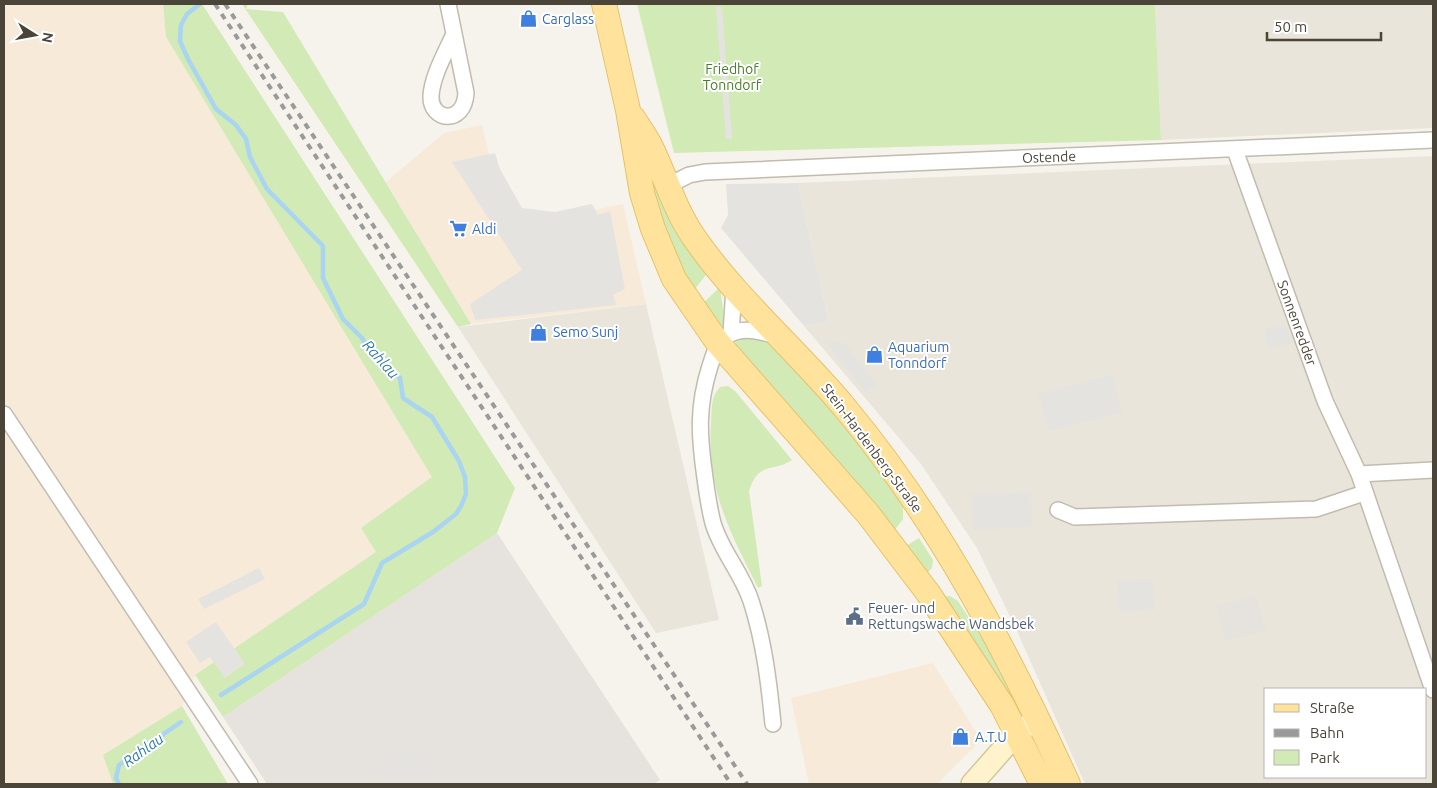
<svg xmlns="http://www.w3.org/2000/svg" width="1437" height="788" font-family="Ubuntu,sans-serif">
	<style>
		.residential { fill: #eae5da; fill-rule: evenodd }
		.commercial { fill: #f7ead8 }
		.industrial { fill: #e6e2dd }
		.green { fill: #d2eab5 }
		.parking { fill: #e5e3e0 }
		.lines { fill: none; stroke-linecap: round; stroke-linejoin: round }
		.stream { stroke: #a9d4f2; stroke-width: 4.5 }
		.minor-casing { stroke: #c2bbae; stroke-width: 18 }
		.secondary-casing { stroke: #d6c79b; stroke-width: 24 }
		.primary-casing { stroke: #e6c16a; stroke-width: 26 }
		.minor { stroke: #fff; stroke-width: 15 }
		.secondary { stroke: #fff3cd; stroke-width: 21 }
		.primary { stroke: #ffe39c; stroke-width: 24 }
		.rail { stroke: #9a9a9a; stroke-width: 4; stroke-dasharray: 6 6; stroke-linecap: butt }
		.labels { text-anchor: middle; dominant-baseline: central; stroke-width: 4; stroke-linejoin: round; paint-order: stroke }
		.shop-label { font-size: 14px; fill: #366cbe; stroke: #fff; text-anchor: start }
		.park-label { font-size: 14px; fill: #4a7f2a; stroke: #fff }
		.street-label { font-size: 14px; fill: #4b4439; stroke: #fff }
		.service-label { font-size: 14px; fill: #4e5e75; stroke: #fff; text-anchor: start }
		.water-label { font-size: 15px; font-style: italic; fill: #2e7ab2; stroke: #fff }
	</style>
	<rect width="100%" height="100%" fill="#f6f3ec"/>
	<path class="residential" d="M1155 4H1433V128L1161 140Z
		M1433 156V784H1085L1016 629 977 548 921 464 804 326 829 322 798 183ZM1266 689H1426V777H1266Z
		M646 304 719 620 656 633 458 327Z"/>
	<path class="commercial" d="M4 4H163L166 37 433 477 361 528 376 552 195 675 182 706 103 755 113 784H4Z
		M482 125 506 228 623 204 646 304 471 324 386 182 444 133Z
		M933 663 979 737 974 747 937 784H809L791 698Z"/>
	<path class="industrial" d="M497 533 660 780 653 784H267L223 717Z
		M1256 596 1266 631 1225 641 1216 606Z"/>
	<path class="green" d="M163 4H202L515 488 497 533 223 717 195 675 376 552 361 528 432 477 166 37Z
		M242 4H248L246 9 283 12 471 324 458 327Z
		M637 4H1155L1161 140 674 153Z
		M646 163 709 271 691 294 671 257Z
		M720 287 725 324 716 329 699 307Z
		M746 337 764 339 818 395 829 403 903 497V519L894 531 732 350 737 340Z
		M728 386 736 392 792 460C773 473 759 460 749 491L762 586 758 588C729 529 707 492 711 423 712 410 710 397 720 387Z
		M919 538 933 560 932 568 926 574 906 546Z
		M950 596 958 601 1007 677 1020 708 1016 710 942 597Z
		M182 706 228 784H113L103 755Z"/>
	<path class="parking" d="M716 7H722L732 139H726Z
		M495 153 500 169 522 208 555 212 592 204 598 215 610 211 625 289 613 295 616 305 475 320 470 304 522 270 452 162Z
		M798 183 829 322 804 326 721 228 728 215 726 184Z
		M1285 323 1294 343 1268 349 1264 329Z
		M823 339 845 343 877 385 865 392Z
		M1112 375 1122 413 1049 431 1038 394Z
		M1031 492 1032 527 973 530 971 495Z
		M259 568 265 579 204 609 198 599Z
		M1153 579 1155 610 1119 612 1117 581Z
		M216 622 245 664 225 678 210 657 200 663 186 642Z
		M417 741 441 784H388L376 764Z"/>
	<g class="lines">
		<path class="stream" d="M200 4 187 14 181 25 180 41 188 59 216 109 236 125 246 139 250 157 267 189 323 246V278L343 319 362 338 369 350 400 378 403 398 432 417 459 461 465 477 466 494 461 506 456 514 433 532 382 563 364 604 221 695
			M119 784 116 778 119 765 181 722"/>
		<defs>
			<path id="minor" d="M448 4 466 93C464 126 430 121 431 96 432 76 446 52 454 34
				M1235 150 1325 401 1359 474 1433 690
				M667 186 689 175 705 172 1433 140
				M731 333 734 288
				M4 414 250 784
				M1359 474 1433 470
				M1058 510 1075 517 1316 509 1364 493
				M773 724C769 683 764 641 751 601 742 573 721 551 713 523 709 508 707 493 705 478 699 436 697 407 710 366 715 352 716 342 729 335 743 326 762 332 777 336"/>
			<path id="secondary" d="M972 784 1017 733 1037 719"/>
			<path id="primary" d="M604 4 628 110 642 193 653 229 674 279 718 343 868 514 928 593 1002 705 1042 784
				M633 118C639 127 645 136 650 145 665 175 674 208 693 236 736 299 796 349 845 408 939 521 1007 651 1068 784"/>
		</defs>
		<use href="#minor" class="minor-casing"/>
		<use href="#secondary" class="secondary-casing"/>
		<use href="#primary" class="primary-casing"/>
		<use href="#minor" class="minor"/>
		<use href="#secondary" class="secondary"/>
		<use href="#primary" class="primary"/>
		<path class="rail" d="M215 4 731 784
			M225 4 747 784"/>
	</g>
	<defs>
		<symbol id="shop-bare" viewBox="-9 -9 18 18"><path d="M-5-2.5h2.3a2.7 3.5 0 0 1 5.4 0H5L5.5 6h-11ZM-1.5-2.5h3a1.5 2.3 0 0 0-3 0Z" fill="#3f7fe0" stroke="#fff" stroke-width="2.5" paint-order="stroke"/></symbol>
		<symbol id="supermarket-bare" viewBox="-9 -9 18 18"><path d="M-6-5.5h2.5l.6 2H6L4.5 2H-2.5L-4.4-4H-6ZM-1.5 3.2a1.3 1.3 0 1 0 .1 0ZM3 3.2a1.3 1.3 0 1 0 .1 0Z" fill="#3f7fe0" stroke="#fff" stroke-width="2.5" paint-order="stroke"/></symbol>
		<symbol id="civic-bare" viewBox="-9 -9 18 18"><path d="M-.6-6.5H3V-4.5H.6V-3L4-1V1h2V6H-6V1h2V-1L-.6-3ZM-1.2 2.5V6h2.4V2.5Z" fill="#5c6f8a" stroke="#fff" stroke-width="2.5" paint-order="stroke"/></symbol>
	</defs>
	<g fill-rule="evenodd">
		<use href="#shop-bare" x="516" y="6" width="25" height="25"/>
		<use href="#supermarket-bare" x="446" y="216" width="25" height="25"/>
		<use href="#shop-bare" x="526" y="320" width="25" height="25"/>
		<use href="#shop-bare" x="862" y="342" width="25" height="25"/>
		<use href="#civic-bare" x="842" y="604" width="25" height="25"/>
		<use href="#shop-bare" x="948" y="724" width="25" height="25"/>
	</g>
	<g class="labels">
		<g class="shop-label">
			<text x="542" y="19">Carglass</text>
			<text x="472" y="229">Aldi</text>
			<text x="553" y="332">Semo Sunj</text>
			<text x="888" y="347">Aquarium<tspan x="888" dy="16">Tonndorf</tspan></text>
			<text x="975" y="737">A.T.U</text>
		</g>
		<g class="park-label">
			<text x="732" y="69">Friedhof<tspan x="732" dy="16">Tonndorf</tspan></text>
		</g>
		<g class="street-label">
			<text transform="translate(1049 157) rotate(-2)">Ostende</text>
			<text transform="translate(1297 323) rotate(70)">Sonnenredder</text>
			<text transform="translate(872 448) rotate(53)">Stein-Hardenberg-Straße</text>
		</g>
		<g class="service-label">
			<text x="868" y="608">Feuer- und<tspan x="868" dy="16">Rettungswache Wandsbek</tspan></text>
		</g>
		<g class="water-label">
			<text transform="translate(381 359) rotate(48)">Rahlau</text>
			<text transform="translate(143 750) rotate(-36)">Rahlau</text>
		</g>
	</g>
	<rect width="1437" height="788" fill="none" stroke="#4b4439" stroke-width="10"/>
	<rect x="1264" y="688" width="162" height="90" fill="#ffffff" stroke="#b7b4b0"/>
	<rect x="1274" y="704" width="25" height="8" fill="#ffe39c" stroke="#b7b4b0"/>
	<text x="1310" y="713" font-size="15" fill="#4b4439">Straße</text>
	<rect x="1274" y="729" width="25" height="8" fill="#9a9a9a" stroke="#b7b4b0"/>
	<text x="1310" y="738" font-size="15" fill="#4b4439">Bahn</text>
	<rect x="1274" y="750" width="25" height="15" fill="#d2eab5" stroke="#b7b4b0"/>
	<text x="1310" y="763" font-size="15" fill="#4b4439">Park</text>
	<g transform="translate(35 35) rotate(101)" stroke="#ffffff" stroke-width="4" paint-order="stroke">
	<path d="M0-4L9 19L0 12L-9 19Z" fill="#4b4439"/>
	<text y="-8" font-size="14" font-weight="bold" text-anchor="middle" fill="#4b4439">N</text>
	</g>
	<path d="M1267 32v8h114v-8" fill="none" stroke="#4b4439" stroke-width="2.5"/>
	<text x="1274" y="32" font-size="15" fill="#4b4439" stroke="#ffffff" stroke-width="4" paint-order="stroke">50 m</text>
</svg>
